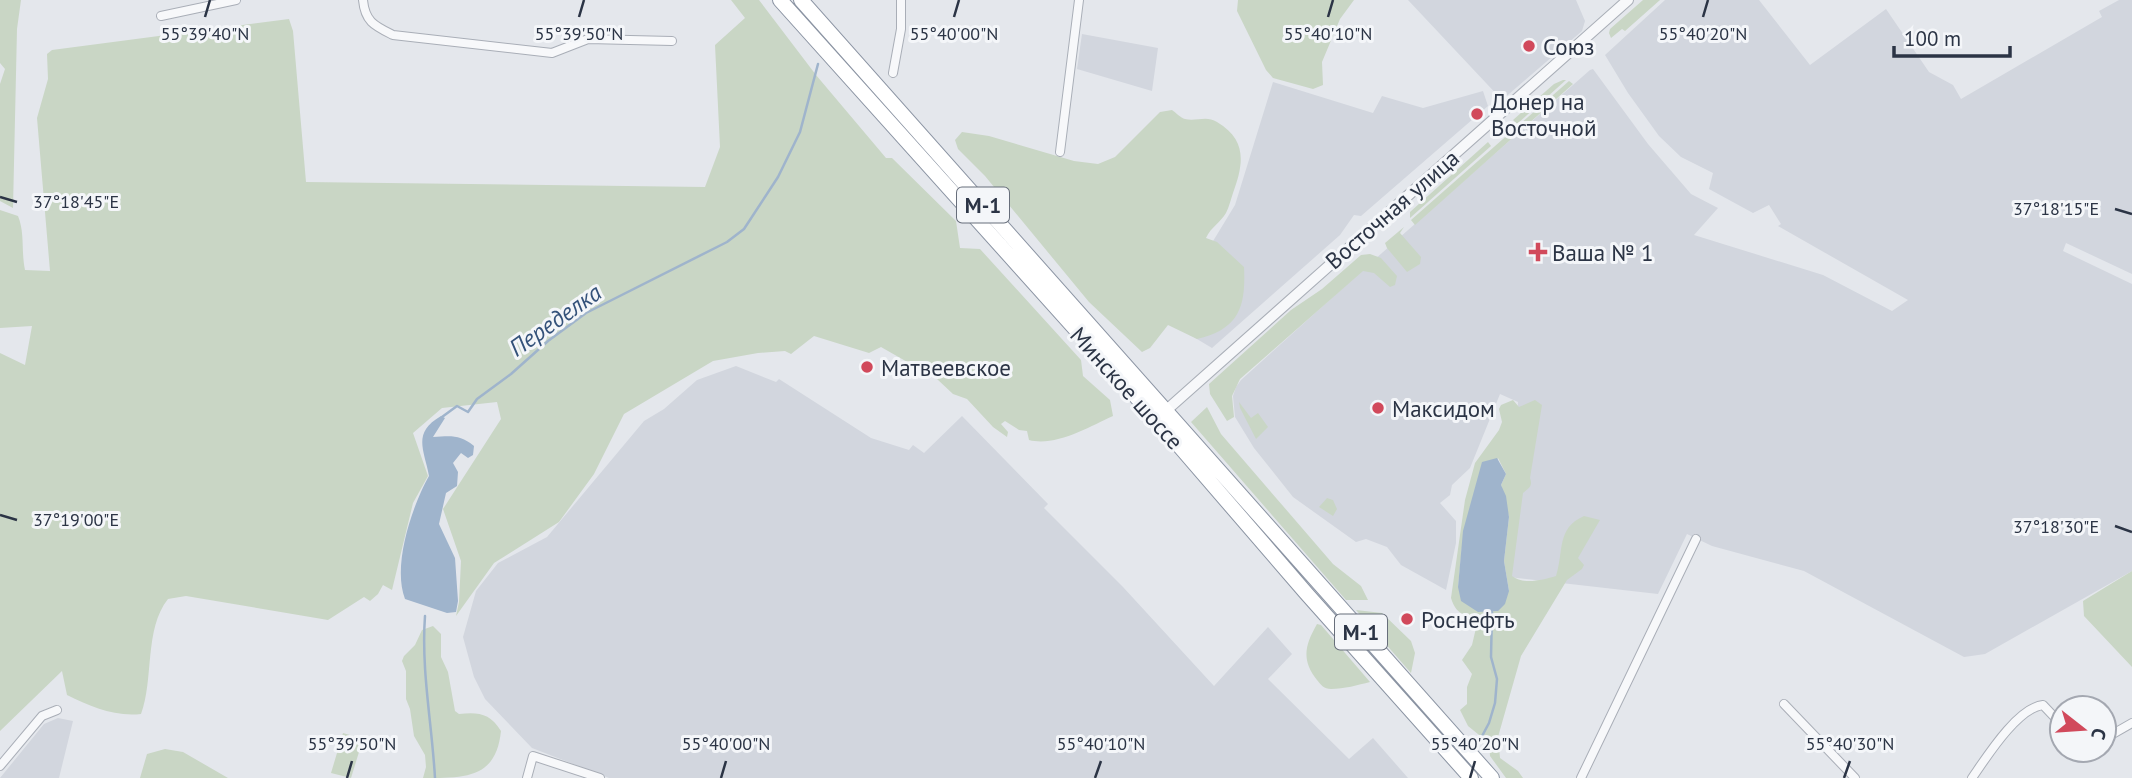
<svg xmlns="http://www.w3.org/2000/svg" width="2132" height="778" font-family="'PT Sans',sans-serif">
	<style>
		.built { fill: #d2d6de }
		.green { fill: #c9d6c5; fill-rule: evenodd }
		.water { fill: #9fb4cc }
		.lines { fill: none; stroke-linecap: round; stroke-linejoin: round }
		.stream { stroke: #9fb4cc; stroke-width: 2.5 }
		.minor-casing { stroke: #a9aeb7; stroke-width: 10 }
		.tertiary-casing { stroke: #a9aeb7; stroke-width: 12 }
		.trunk-casing { stroke: #8b94a3; stroke-width: 16 }
		.minor { stroke: #f7f8fa; stroke-width: 8 }
		.tertiary { stroke: #f7f8fa; stroke-width: 10 }
		.trunk { stroke: #fff; stroke-width: 14 }
		.ticks { fill: none; stroke: #2b3445; stroke-width: 2.5 }
		.poi-dot { fill: #d1495b; stroke: #f4f6f9; stroke-width: 2.5 }
		.labels { text-anchor: middle; dominant-baseline: central; stroke-width: 6; stroke-linejoin: round; paint-order: stroke }
		.shield { fill: #f4f6f9; stroke: #676e7b; stroke-width: 2 }
		.shield-label { font-size: 21px; font-weight: bold; fill: #2b3445 }
		.poi-label { font-size: 23px; fill: #2b3445; stroke: #f4f6f9; text-anchor: start }
		.street-label { font-size: 23px; fill: #2b3445; stroke: #f4f6f9 }
		.water-label { font-size: 24px; font-style: italic; fill: #34527a; stroke: #f4f6f9 }
		.ticks-label { font-size: 18px; text-anchor: middle; fill: #2b3445; stroke: #f4f6f9; stroke-width: 6; stroke-linejoin: round; paint-order: stroke }
	</style>
	<rect width="100%" height="100%" fill="#e4e7ec"/>
	<path class="built" d="M1408 0H1576L1585 21 1582 31 1502 100Z
		M1665 0H1759L1810 65 1886 9 1929 72 1953 85 1961 99 2102 17 2099 11 2119 0H2132V274L2066 243 2063 251 2132 284V571L1985 654 1964 657 1804 571 1712 546 1687 534 1658 594 1509 577 1518 402 1500 394 1470 468 1452 485 1450 495 1440 503 1456 521V543L1446 590 1401 565 1387 547 1366 539 1356 542 1293 497 1254 448 1235 417 1233 396 1236 387 1241 380 1374 260 1590 70 1593 69 1648 144 1691 194 1718 208 1694 235 1823 275 1892 311 1908 300 1778 226 1781 224 1769 205 1753 213 1709 189 1713 173 1681 157 1659 136 1628 93 1605 55Z
		M1082 34 1158 48 1152 91 1077 69Z
		M1273 82 1373 113 1382 96 1423 108 1483 91 1488 106 1361 216 1354 215 1340 235 1212 348 1165 320 1235 205Z
		M736 366 776 382 779 379 871 438 909 450 913 445 924 453 962 416 1048 504 1044 508 1123 587 1214 686 1268 627 1292 654 1268 679 1349 759 1373 738 1408 778H609L532 748 485 699 474 677 463 637 476 591 498 563 547 537 644 421 664 409 697 380Z
		M58 718 73 721 59 778H0L44 724Z"/>
	<path class="green" d="M0 0H21L17 29 13 208 0 201V84L5 69 0 63Z
		M731 0H759L816 75 886 158H892L956 221 960 248 980 249 1081 360 1083 376 1110 400 1113 416C1089 427 1055 447 1029 440L1027 431 1019 430 1005 421 1001 424 1008 432 1007 437 993 427 967 399 953 394 937 379 881 347 869 353 814 336 791 354 785 351 758 353 713 361 624 414 594 474 559 522 494 563 456 616 459 602 461 561 443 509 501 419 497 402 442 408 413 433 428 476 413 503 392 590 383 585 378 594 370 601 364 597 328 620 186 596 168 599C144 629 154 680 141 714 114 717 90 706 67 695L62 671 0 731V353L25 365 32 326 0 328V210L18 216C25 233 21 251 25 270L50 271 37 118 48 79 47 54 52 50 289 19 293 31 306 182 705 187 720 147 715 45 745 18Z
		M1238 0H1354L1340 19 1322 62 1323 85 1313 89 1273 78 1266 70 1237 11Z
		M1643 0H1660L1625 31 1622 29 1611 38 1609 33 1610 29Z
		M1563 80H1566L1517 124 1513 120 1554 84Z
		M1569 81 1573 84 1415 225 1411 220Z
		M1172 110C1175 112 1181 118 1185 119 1196 122 1206 115 1217 122 1247 140 1244 163 1233 193 1231 199 1229 207 1226 213 1220 223 1211 227 1206 238L1217 242 1244 267C1246 307 1239 329 1197 339L1168 325 1150 348 1142 352 1089 302 985 176 958 149 955 140 962 132 989 136 1074 161 1098 164 1115 157 1160 112Z
		M1488 142 1491 146 1410 218V212Z
		M1404 227 1400 233 1421 257 1420 264 1407 272 1387 248 1385 243Z
		M1370 254 1381 258 1397 276 1395 285 1390 287 1374 273 1363 271 1240 379 1232 396 1234 417 1227 421 1210 394 1209 384 1291 310 1322 289 1361 255Z
		M1513 400 1519 407 1535 400 1542 405 1530 478C1533 486 1529 488 1523 493L1512 576C1524 585 1542 580 1556 576 1564 552 1556 528 1584 516L1600 520 1578 558 1584 565 1582 569 1567 580 1521 656 1498 737 1500 758 1518 771 1523 778H1506L1490 756 1489 743 1468 726 1460 710 1467 704V687L1472 674 1462 660 1472 645 1476 628C1469 611 1457 619 1451 598L1465 500 1475 463 1499 430 1502 422 1499 409 1501 405ZM1498 458 1506 474 1501 485 1509 517 1504 561 1509 591 1458 587 1462 547Z
		M1239 402 1251 418 1258 413 1268 427 1256 439 1240 408Z
		M1207 407 1221 434 1333 564 1361 586 1368 600H1346L1191 422Z
		M1327 498 1333 500 1337 509 1333 516 1319 507Z
		M2132 571V667L2084 616 2083 601Z
		M1356 610 1382 613 1411 641 1415 653 1411 673Z
		M1317 624 1321 625 1370 682C1358 685 1344 689 1331 689 1324 689 1321 685 1317 680 1301 660 1305 645 1317 624Z
		M433 626 441 634V657L448 672 455 711 459 714C478 712 490 713 501 731 496 778 467 778 423 778L426 767 425 755 414 736 410 709 406 699V671L402 661 404 656 415 645 422 630Z
		M343 733 363 739 351 778 331 773Z
		M165 749 183 752 228 778H140L147 754Z"/>
	<path class="water" d="M441 416 445 418 433 437C450 436 460 434 474 446L473 455 468 458 461 453 453 463 458 472 457 486 446 493 439 524 455 558 458 601 456 612 447 613 405 599C392 566 412 506 429 476 424 449 412 433 441 416Z
		M1497 458 1506 474 1501 485 1506 496 1509 517 1504 561 1509 591 1505 604 1498 611 1478 612 1461 601 1458 587 1463 531 1482 462Z"/>
	<g class="lines">
		<path class="stream" d="M442 417 457 406 468 412 477 399 511 374 548 341 586 313 727 242 744 229 778 177 800 132 818 64
			M425 616C421 670 432 724 435 778
			M1481 738 1489 723 1495 703 1497 679 1491 657 1492 612"/>
		<defs>
			<path id="minor" d="M363 0C365 22 375 26 393 35L552 53 588 39 672 41
				M161 16 236 0
				M893 73 901 29V0
				M1060 152 1079 0
				M1784 704 1855 778
				M2104 739 2132 723
				M0 766 42 716 57 710
				M527 778 533 756 600 778
				M1581 778 1696 539
				M1972 778C1986 758 2017 708 2043 705L2062 725"/>
			<path id="tertiary" d="M1161 415 1628 0"/>
			<path id="trunk" d="M780 0 1156 419 1306 593 1471 778
				M801 0 1492 778"/>
		</defs>
		<use href="#minor" class="minor-casing"/>
		<use href="#tertiary" class="tertiary-casing"/>
		<use href="#trunk" class="trunk-casing"/>
		<use href="#minor" class="minor"/>
		<use href="#tertiary" class="tertiary"/>
		<use href="#trunk" class="trunk"/>
	</g>
	<path class="ticks" d="M205 17 210 0M579 17 584 0M954 17 959 0M1328 17 1333 0M1703 17 1708 0M0 197 17 202M2115 209 2132 214M0 515 17 520M2115 526 2132 532M347 778 352 761M721 778 726 761M1095 778 1101 761M1470 778 1475 761M1844 778 1850 761"/>
	<g class="poi-dot">
		<circle cx="1529" cy="46" r="7"/>
		<circle cx="1477" cy="114" r="7"/>
		<path d="M1534.5 241.5h7v7h7v7h-7v7h-7v-7h-7v-7h7z"/>
		<circle cx="867" cy="367" r="7"/>
		<circle cx="1378" cy="408" r="7"/>
		<circle cx="1407" cy="619" r="7"/>
	</g>
	<g class="labels">
		<g class="shield">
			<rect x="957" y="187.5" width="52" height="35" rx="5"/>
			<rect x="1335" y="614.5" width="52" height="35" rx="5"/>
		</g>
		<g class="shield-label">
			<text x="983" y="205">М-1</text>
			<text x="1361" y="632">М-1</text>
		</g>
		<g class="poi-label">
			<text x="1543" y="46">Союз</text>
			<text x="1491" y="101">Донер на<tspan x="1491" dy="26">Восточной</tspan></text>
			<text x="1552" y="252">Ваша № 1</text>
			<text x="881" y="367">Матвеевское</text>
			<text x="1392" y="408">Максидом</text>
			<text x="1421" y="619">Роснефть</text>
		</g>
		<g class="street-label">
			<text transform="translate(1392 209) rotate(-41)">Восточная улица</text>
			<text transform="translate(1127 388) rotate(48)">Минское шоссе</text>
		</g>
		<g class="water-label">
			<text transform="translate(555 320) rotate(-35)">Переделка</text>
		</g>
	</g>
	<g class="ticks-label">
		<text x="205" y="40">55°39'40"N</text>
		<text x="579" y="40">55°39'50"N</text>
		<text x="954" y="40">55°40'00"N</text>
		<text x="1328" y="40">55°40'10"N</text>
		<text x="1703" y="40">55°40'20"N</text>
		<text x="76" y="208">37°18'45"E</text>
		<text x="2056" y="215">37°18'15"E</text>
		<text x="76" y="526">37°19'00"E</text>
		<text x="2056" y="533">37°18'30"E</text>
		<text x="352" y="750">55°39'50"N</text>
		<text x="726" y="750">55°40'00"N</text>
		<text x="1101" y="750">55°40'10"N</text>
		<text x="1475" y="750">55°40'20"N</text>
		<text x="1850" y="750">55°40'30"N</text>
	</g>
	<g transform="translate(2083 729) rotate(107)"><circle r="33" fill="#f4f6f9" stroke="#a4a8b1" stroke-width="2"/>
	<path d="M0-5L12 26L0 18L-12 26Z" fill="#d1495b"/>
	<text y="-10" font-size="19" font-weight="bold" text-anchor="middle" fill="#2b3445">С</text>
	</g>
	<path d="M1894 46v10h116v-10" fill="none" stroke="#2b3445" stroke-width="3.5"/>
	<text x="1904" y="46" font-size="21" fill="#2b3445" stroke="#f4f6f9" stroke-width="5" paint-order="stroke">100 m</text>
</svg>
